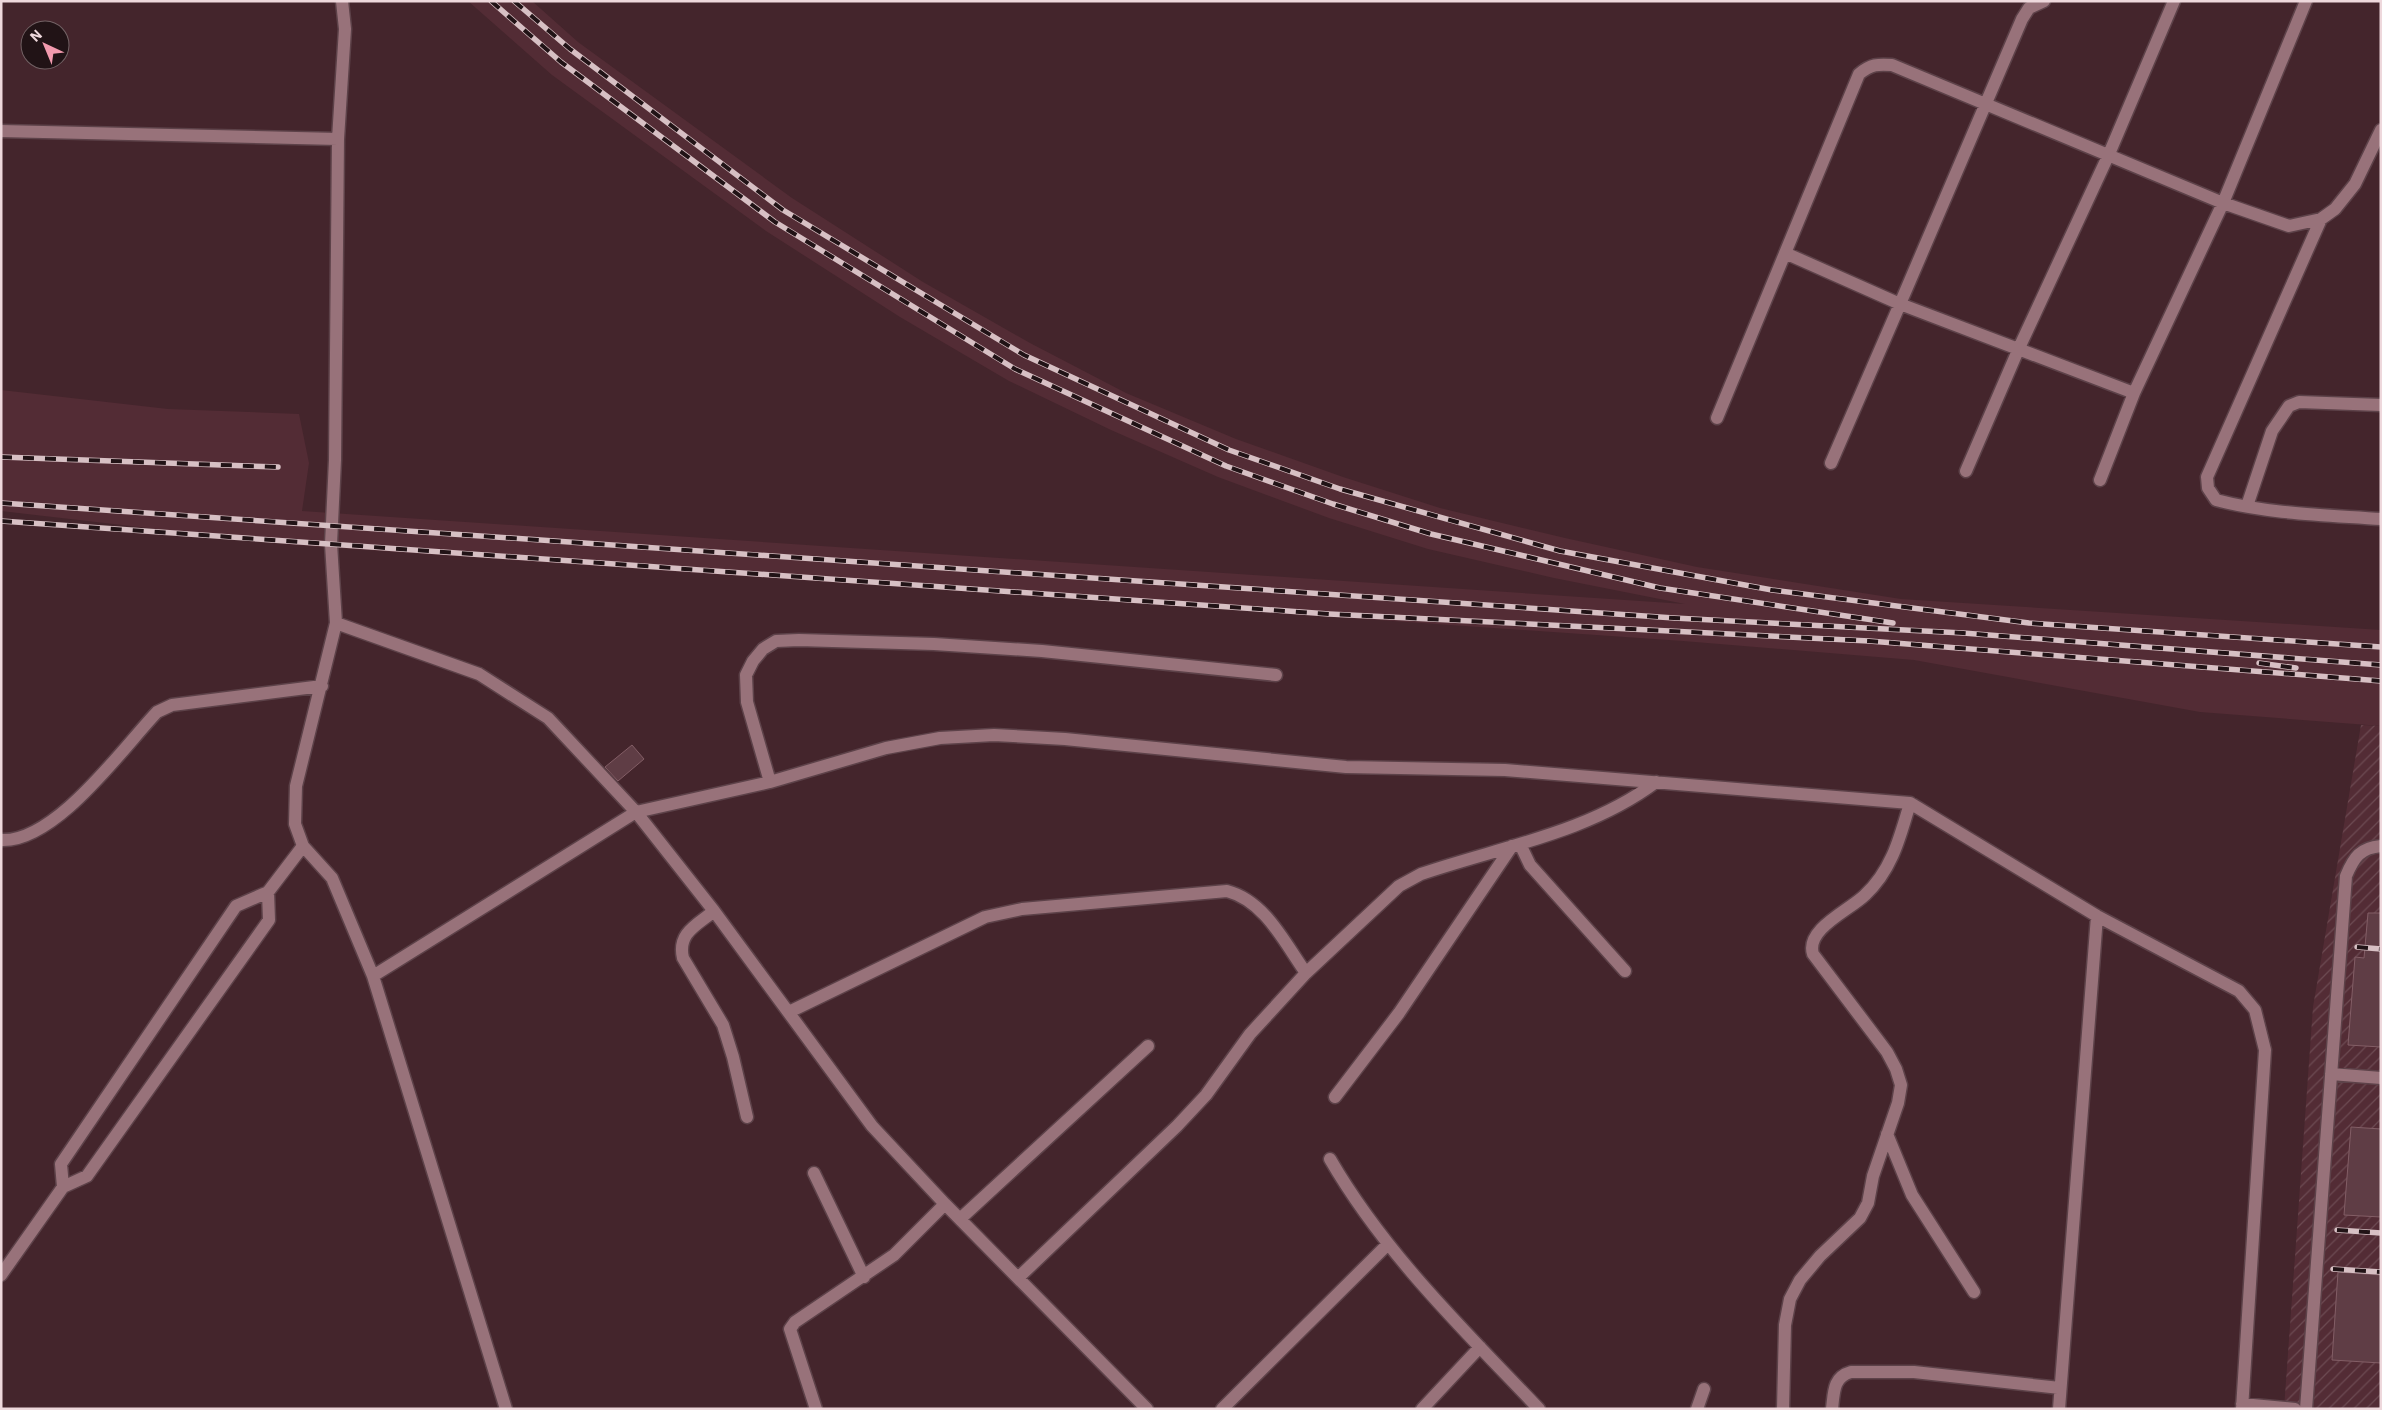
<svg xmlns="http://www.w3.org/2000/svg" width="2382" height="1410" font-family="'IBM Plex Sans',sans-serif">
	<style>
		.built { fill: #532c35 }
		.industrial { fill: url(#industrial-furrows) }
		.building { fill: #5f3d45; stroke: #835e66 }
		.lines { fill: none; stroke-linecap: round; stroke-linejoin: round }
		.minor-casing { stroke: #5d4249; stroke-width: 15 }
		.minor { stroke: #98727a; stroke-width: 12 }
		.rail-casing { stroke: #d7c0c4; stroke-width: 5.5 }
		.rail { stroke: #211316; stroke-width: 4; stroke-dasharray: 11; stroke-linecap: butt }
	</style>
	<defs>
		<pattern id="industrial-furrows" width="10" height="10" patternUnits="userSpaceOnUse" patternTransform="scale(1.25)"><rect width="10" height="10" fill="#532c35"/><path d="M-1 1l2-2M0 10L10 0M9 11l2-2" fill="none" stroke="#6c4a52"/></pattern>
	</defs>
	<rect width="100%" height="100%" fill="#44252c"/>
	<path class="built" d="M468 1H532L578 42 792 198 923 282 1030 343 1126 393 1236 439 1343 477 1440 508 1565 538 1697 567 1901 599 2381 630V726L2200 712 1914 660 1683 641 296 545 1 511V390L168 409 299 414 309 463 302 511 1685 604 1554 578 1428 549 1329 518 1218 477 1111 430 1009 381 900 317 766 231 552 75Z"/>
	<path class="industrial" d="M2361 725 2381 726V1409H2284L2313 1007Z"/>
	<path class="building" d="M632 745 644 759 618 781 605 767Z
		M2368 913H2381V1047L2348 1045 2355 957 2364 958Z
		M2351 1127 2381 1129V1217L2344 1215Z
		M2338 1272 2381 1275V1363L2332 1360Z"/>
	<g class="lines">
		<defs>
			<path id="minor" d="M342 1 345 29 338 139 335 460 331 544 336 623 296 786 295 824 303 846 332 878 373 976 506 1409
				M1 131 338 139
				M2321 219 2207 477 2208 488 2216 500C2269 514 2326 515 2381 519
				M1785 253 1900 304 2022 19 2029 8 2044 1
				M1717 418 1859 74C1871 64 1878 64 1892 65L2223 203 2289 226 2321 219 2335 209 2355 184 2381 130
				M1831 463 1900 304 2134 393 2223 203 2306 1
				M1966 471 2019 348 2109 154 2174 1
				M2100 480 2134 393
				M2247 506 2272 431 2289 406 2299 402 2381 405
				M336 623 479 674 548 718 636 812 714 911 872 1126 945 1204 1147 1409
				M770 782 747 702 746 675 753 661 763 649 776 641 799 640 934 644 1042 651 1276 675
				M1 840C55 843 122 749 157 712L172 705 322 686
				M1520 844 1530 865 1625 971
				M714 911C697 925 677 933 683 958L723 1025 733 1057 747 1117
				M373 976 636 812 770 782 886 748 940 738 994 735 1065 739 1346 767 1505 770 1910 803 2097 916 2239 991 2255 1010 2265 1050 2242 1409
				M789 1012 985 917 1022 909 1227 891C1265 901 1284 942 1306 973L1399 886 1421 874C1500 847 1588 833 1656 782
				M2331 1074 2381 1078
				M1335 1097 1399 1013 1512 846
				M1887 1134 1912 1195 1974 1292
				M1330 1159C1385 1254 1464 1330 1539 1409
				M814 1173 864 1277
				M63 1187 61 1164 236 906 268 892 303 846
				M960 1219 1148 1046
				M1 1275 63 1187 87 1176 269 920 268 892
				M1018 1278 1177 1126 1206 1095 1250 1034 1306 973
				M2242 1404 2295 1409
				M816 1409 790 1329 795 1322 894 1255 945 1204
				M1222 1409 1388 1244
				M1422 1409 1480 1347
				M1697 1409 1704 1389
				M1783 1409 1785 1325 1790 1299 1800 1280 1820 1256 1860 1218 1868 1203 1873 1176 1898 1103 1901 1085 1896 1069 1887 1052 1813 954C1805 929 1850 910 1865 895 1892 870 1900 837 1910 803
				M1832 1409C1834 1392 1833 1377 1851 1372H1914L2060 1388
				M2059 1409 2097 916
				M2306 1409 2346 876C2354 857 2360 848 2381 846"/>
		</defs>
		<use href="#minor" class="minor-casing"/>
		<use href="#minor" class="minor"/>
		<defs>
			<path id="rail" d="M491 1 561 62 775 222 1015 369 1226 466 1333 504 1431 534 1660 588 1893 623
				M514 1 570 49 783 210 1024 355 1229 450 1340 489 1560 551 1772 590 2029 623 2381 647
				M1 457 278 467
				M1 503 1674 618 1963 633 2381 665
				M1 521 1329 614 1869 641 2381 681
				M2259 663 2296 668
				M2357 947 2381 949
				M2337 1230 2381 1233
				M2333 1269 2381 1272"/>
		</defs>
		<use href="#rail" class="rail-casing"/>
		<use href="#rail" class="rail"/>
	</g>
	<rect width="2382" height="1410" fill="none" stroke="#eed8dc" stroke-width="5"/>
	<g transform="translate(45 45) rotate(316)"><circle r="24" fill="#211316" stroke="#736265"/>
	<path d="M0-4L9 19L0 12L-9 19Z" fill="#f29aae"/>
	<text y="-8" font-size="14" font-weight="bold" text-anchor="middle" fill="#eed8dc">N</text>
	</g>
</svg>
